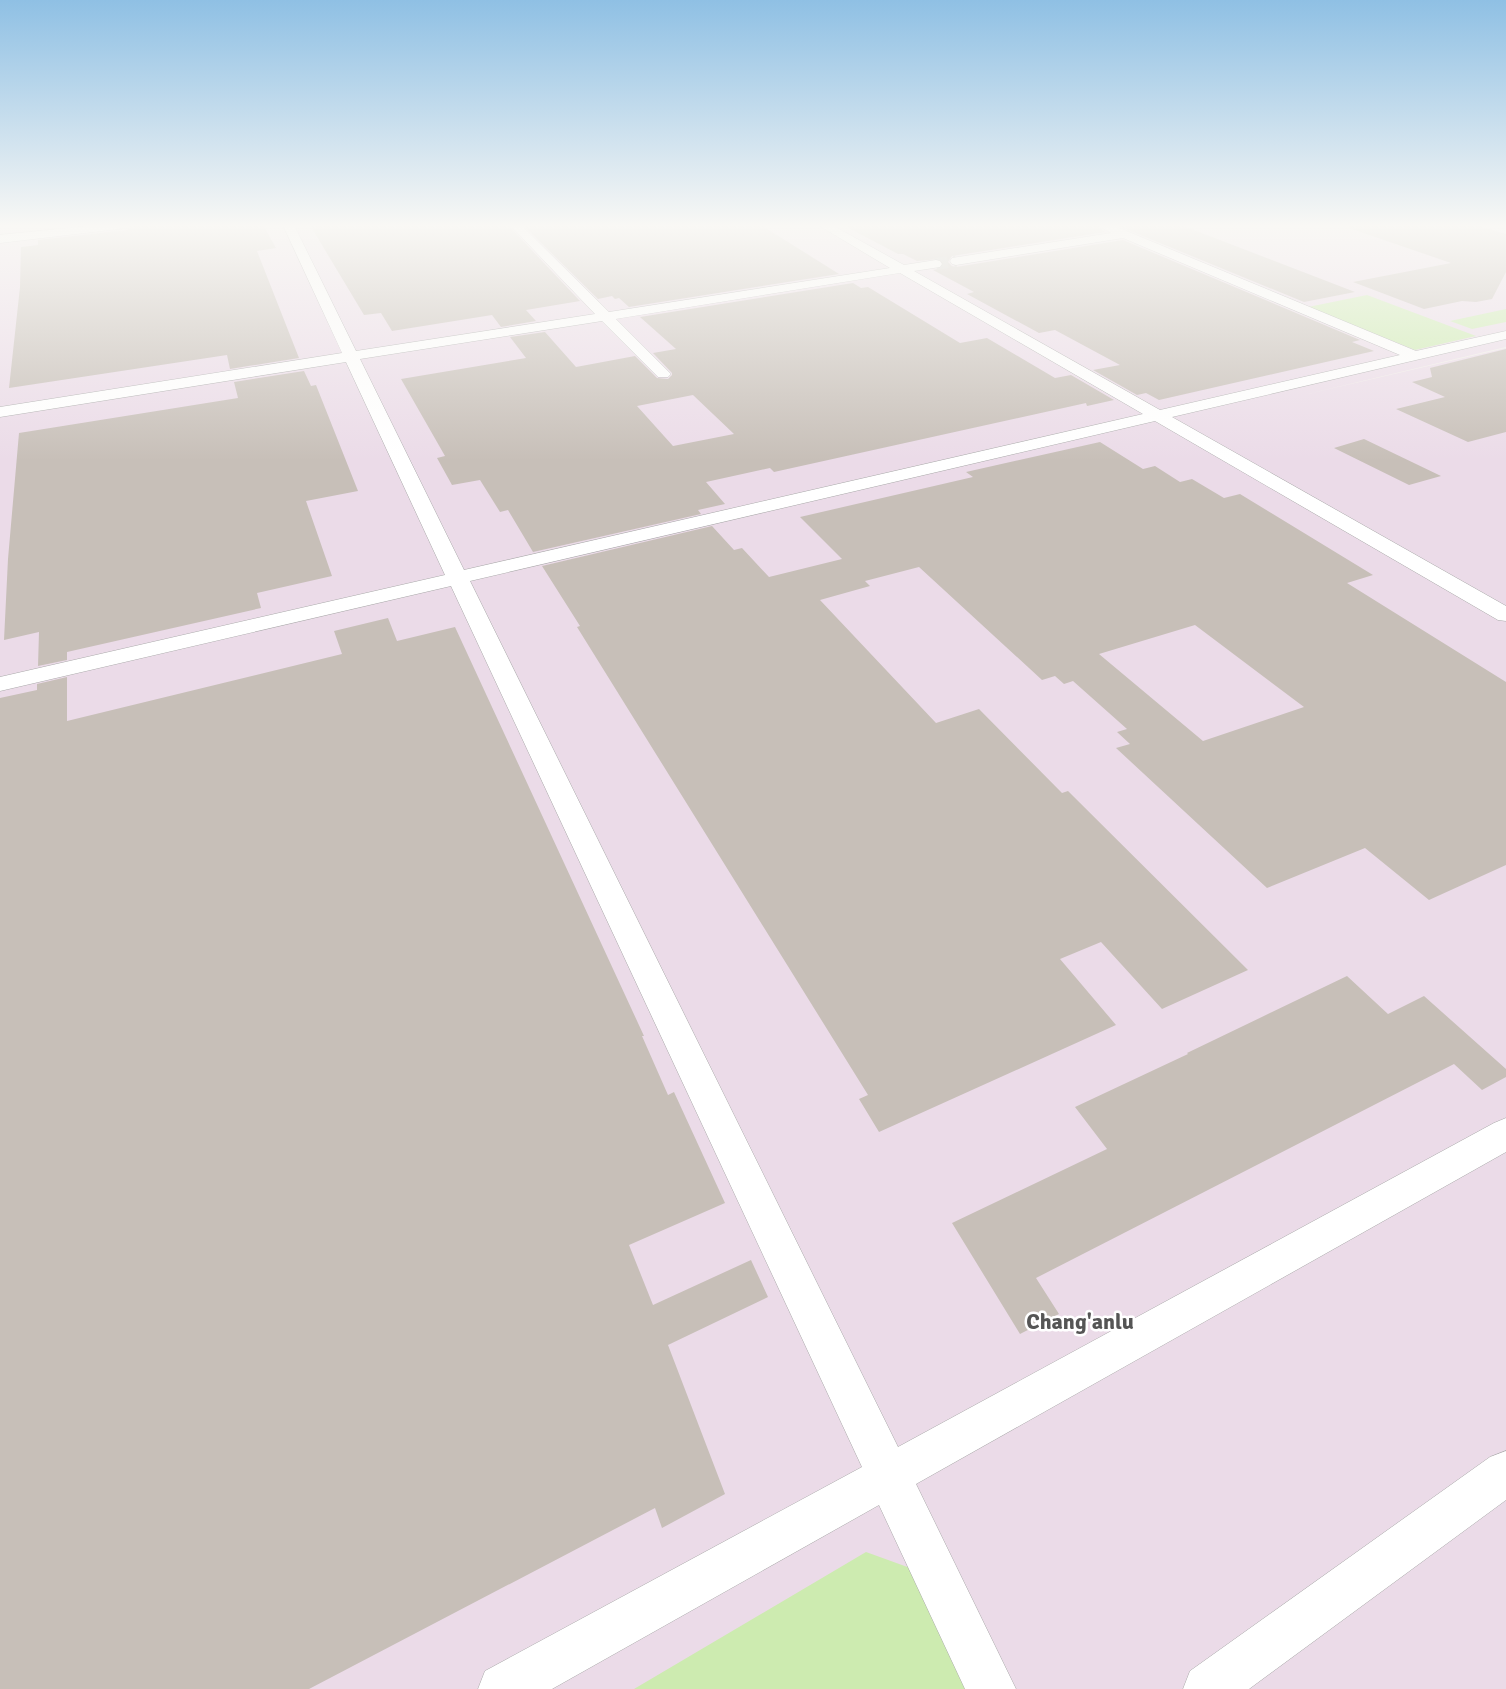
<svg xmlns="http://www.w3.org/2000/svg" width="1506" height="1689" font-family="Signika,sans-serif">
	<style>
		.industrial { fill: #ebdbe8 }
		.grass { fill: #cdebb0 }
		.building { fill: #c7bfb8; fill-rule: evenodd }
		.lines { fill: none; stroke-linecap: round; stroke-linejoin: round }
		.minor-tunnel { stroke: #c8c6c1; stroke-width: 12; stroke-dasharray: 12 6; stroke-linecap: butt }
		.minor-casing { stroke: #a9a9a9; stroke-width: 1 }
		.minor { fill: #fff; fill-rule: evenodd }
		.labels { text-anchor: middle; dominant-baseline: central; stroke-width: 5; stroke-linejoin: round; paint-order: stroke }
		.near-district-label { font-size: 22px; font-weight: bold; fill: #555; stroke: #fff }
	</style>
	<rect width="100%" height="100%" fill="#f2efe9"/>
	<path class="industrial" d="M0 225H1506V347L1299 396 1506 348V1689H0Z"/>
	<path class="grass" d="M1367 295 1476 336 1415 350 1308 307Z
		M1506 309V322L1472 329 1450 321Z
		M866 1552 913 1569 971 1689H634Z"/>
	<path class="building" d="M135 225H263L276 248 257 251 299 358 230 369 227 355 9 388 20 287 21 247 38 245V240L127 230Z
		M310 225H508L580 301 526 310 536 321 501 327 492 315 392 331 381 313 364 315Z
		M523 225H761L839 274 629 307 619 298 615 299 612 296 598 299Z
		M843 225H1015L1019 226 1095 225 1105 232 952 256 948 262 952 266 956 267 1123 240 1360 340 1352 342 1374 351 1159 400 1146 393 1137 395 1093 370 1120 365 1055 330 1039 333 967 294 974 292 933 270 942 268 944 263 940 259 917 261 903 254H898Z
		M1116 225H1181L1355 292 1304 302Z
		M1350 225H1475L1506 234V272L1492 299 1476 302 1462 301 1424 309 1353 282 1451 263 1349 228Z
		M853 283 861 288 868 287 960 343 987 338 1055 378 1071 375 1114 400 1087 406 1086 403 774 472 770 468 706 482 725 504 698 510 701 514 533 552 508 510 500 512 480 480 452 485 437 458 445 456 401 379 526 358 510 337 545 332 576 367 635 356 657 378 668 379 672 375V373L653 353 676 349 640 317ZM693 395 734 434 673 446 637 406Z
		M1506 349V432L1468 442 1396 409 1445 397 1412 382 1432 377 1430 368Z
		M304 371 311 386 316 385 358 491 306 501 332 576 257 593 261 608 67 652V660L38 666 39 632 4 640 8 559 19 433 238 398 234 382Z
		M1364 439 1441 476 1409 485 1334 448Z
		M1100 442 1143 469 1155 466 1180 482 1192 479 1224 498 1240 494 1373 575 1347 583 1506 682V865L1429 900 1365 848 1267 888 1116 748 1130 744 1117 732 1127 729 1073 681 1064 684 1055 676 1042 680 919 567 865 581 870 586 820 600 936 723 979 709 1062 793 1068 791 1248 970 1162 1009 1101 942 1060 959 1116 1025 879 1132 859 1099 868 1095 577 627 580 626 542 566 712 526 734 550 742 548 769 577 842 559 800 517 973 477 966 472ZM1195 625 1304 707 1203 741 1099 654Z
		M388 618 397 641 455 627 644 1036H642L668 1095 674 1092 725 1203 629 1245 653 1305 751 1260 768 1297 668 1345 725 1494 662 1528 655 1508 309 1689H0V698L37 690V684L67 677V721L342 654 334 631Z
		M1347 976 1388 1014 1424 996 1506 1069V1077L1482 1090 1454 1064 1036 1278 1059 1314 1020 1334 952 1223 1107 1149 1075 1107 1188 1054 1187 1053Z"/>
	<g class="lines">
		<path class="minor-tunnel" d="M936 264 956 261"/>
		<defs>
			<path id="minor" d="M99 225H133L127 228 0 243V235Z
				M283 225H294L356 351 595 314 510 225H521L609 312 890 268 818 225H832L904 265 936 260 940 261 942 264 940 267 914 271 1160 410 1400 355 1123 238 956 265 952 264 950 261 952 258 1111 233 1097 225H1112L1416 351 1506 331V339L1172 417 1506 606V621L1498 620 1155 421 470 581 898 1447 1494 1123 1506 1118V1152L916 1484 1016 1689H965L879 1505 552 1689H478L485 1671 862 1467 451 586 0 691V677L445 575 346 362 0 417V407L342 353ZM900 273 1143 414 464 570 360 359 602 321 658 377H668L671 374 616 319Z
				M1506 1451V1500L1249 1689H1183L1190 1671 1490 1457Z"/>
		</defs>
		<use href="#minor" class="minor-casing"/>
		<use href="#minor" class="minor"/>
	</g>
	<linearGradient id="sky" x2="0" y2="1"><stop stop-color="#8fc0e4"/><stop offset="0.49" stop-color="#f9f8f5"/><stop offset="1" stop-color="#f9f8f5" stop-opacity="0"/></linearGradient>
	<rect width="1506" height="461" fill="url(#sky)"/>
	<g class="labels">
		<g class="near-district-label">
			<text x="1080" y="1321">Chang'anlu</text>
		</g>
	</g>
</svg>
